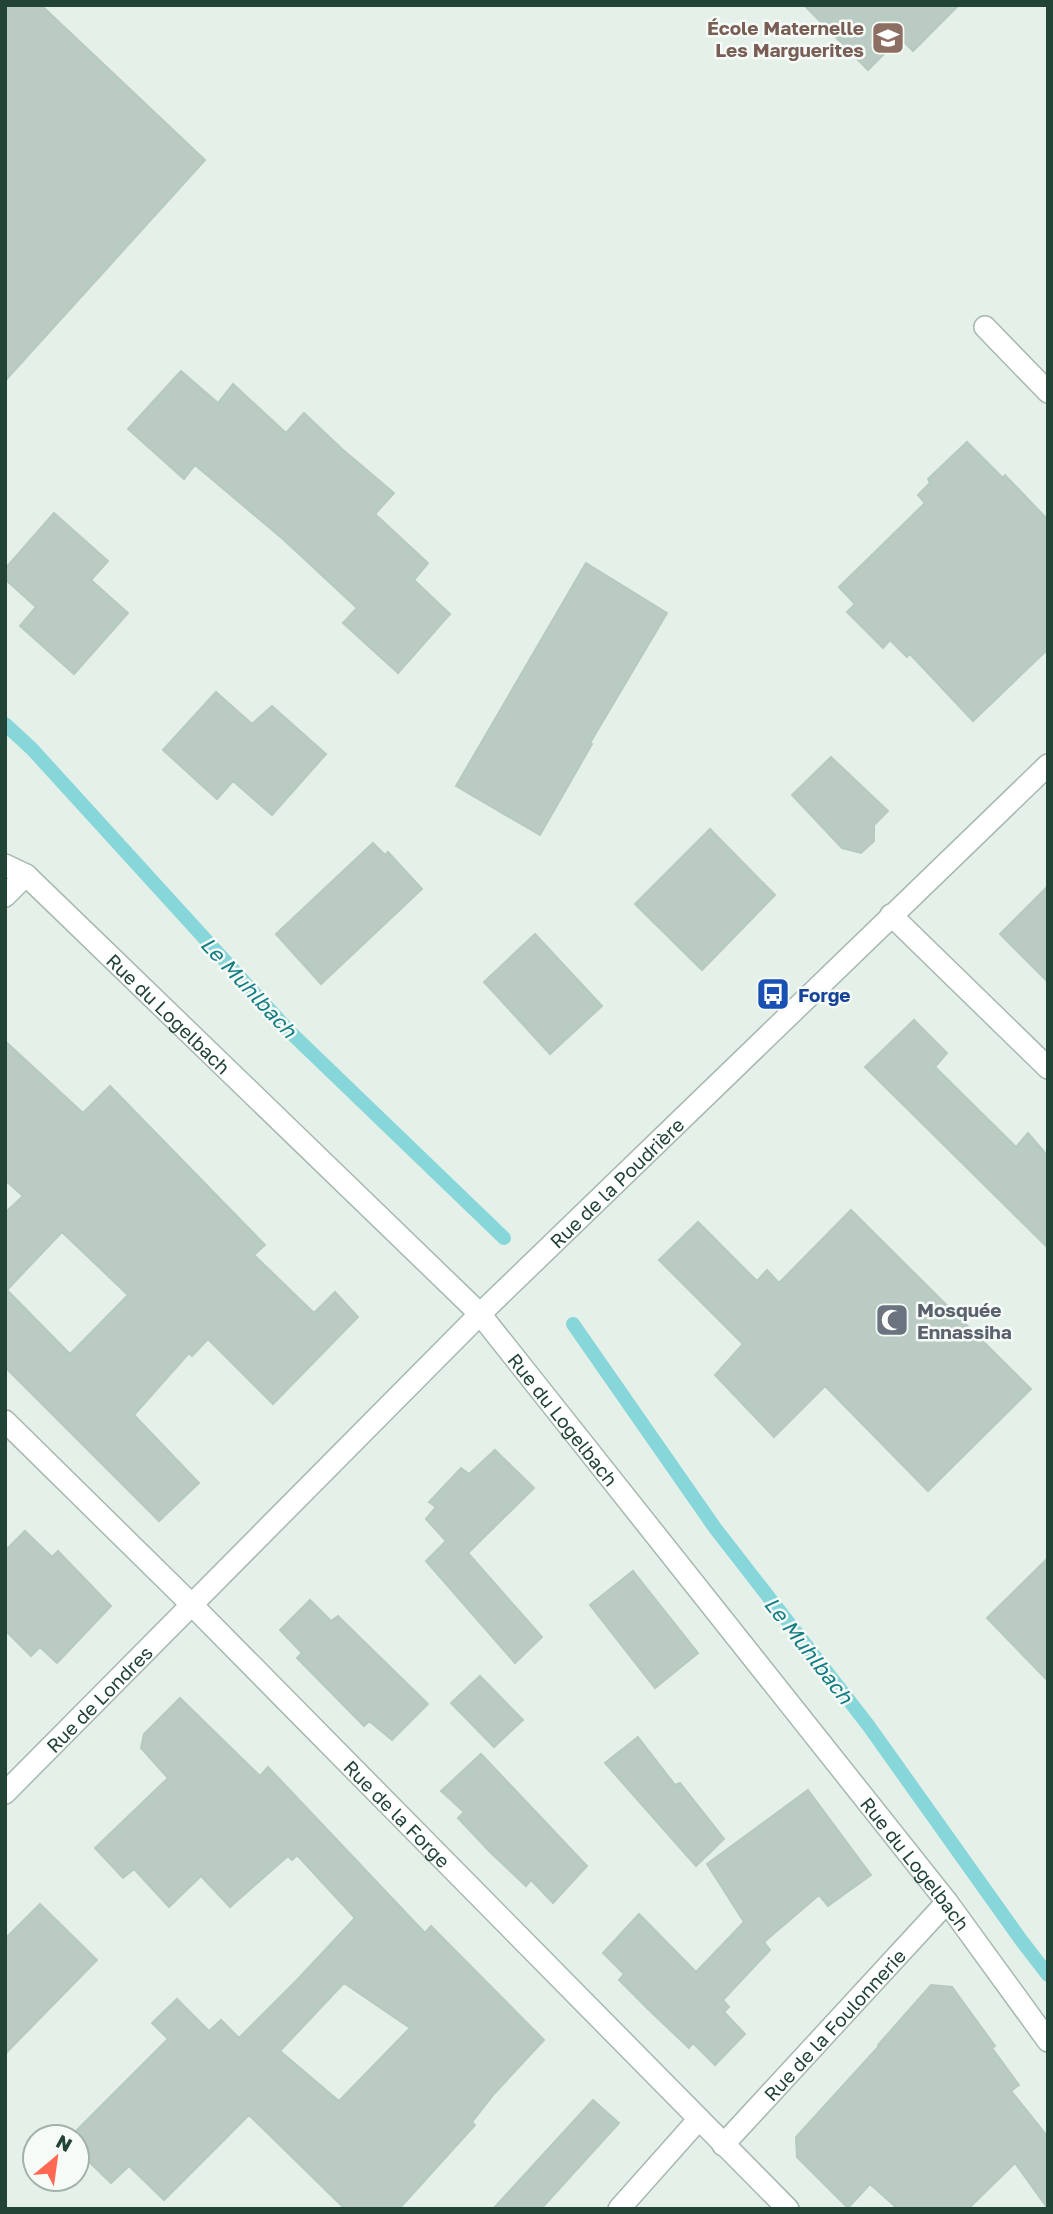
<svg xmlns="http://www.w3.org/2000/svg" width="1053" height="2214" font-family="'Golos Text',sans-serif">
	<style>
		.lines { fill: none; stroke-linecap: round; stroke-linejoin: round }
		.stream { stroke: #87d7da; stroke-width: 14 }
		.building { fill: #b9cbc2; stroke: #b6cabf; stroke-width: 2; fill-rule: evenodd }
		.minor-casing { stroke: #a6b9b0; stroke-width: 24 }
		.tertiary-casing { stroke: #a6b9b0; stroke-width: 24 }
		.minor { stroke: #fff; stroke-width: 21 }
		.tertiary { stroke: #fff; stroke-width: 21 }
		.labels { text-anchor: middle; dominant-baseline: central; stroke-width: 5; stroke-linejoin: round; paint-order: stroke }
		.education-label { font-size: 19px; font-weight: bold; fill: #785e54; stroke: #f6fbf8; text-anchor: end }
		.transit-label { font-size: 19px; font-weight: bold; fill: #164399; stroke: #f6fbf8; text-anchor: start }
		.street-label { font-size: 19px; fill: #214437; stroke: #f6fbf8 }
		.worship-label { font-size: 19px; font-weight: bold; fill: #5b616d; stroke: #f6fbf8; text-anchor: start }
		.water-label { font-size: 21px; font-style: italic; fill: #127d83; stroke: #f6fbf8 }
	</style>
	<rect width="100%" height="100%" fill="#e5f0e9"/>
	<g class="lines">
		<path class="stream" d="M5 724 32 749 289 1031 504 1238
			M573 1324 715 1528 868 1725 1021 1940 1048 1975"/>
	</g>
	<path class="building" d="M5 5H41L205 160 5 381Z
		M804 5H959L913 51 900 38 868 70Z
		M181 371 218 403 233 384 286 433 304 413 342 449 394 493 375 514 428 563 414 580 450 614 398 673 343 623 357 608 284 540 195 465 184 479 128 429Z
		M967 442 1003 478 1005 475 1048 520V649L973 721 910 654 907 657 890 640 883 648 847 612 855 604 839 587 925 503 918 495 930 483 928 479Z
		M54 513 108 561 91 580 128 613 74 674 20 626 36 607 5 579V569Z
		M586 563 667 613 590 743 592 744 540 835 456 786Z
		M216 692 252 724 272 706 326 754 272 815 233 781 217 799 163 750Z
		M831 757 888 811 874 825V841L861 853 842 848 792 795Z
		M710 829 775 895 702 970 635 904Z
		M373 843 385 855 388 852 422 889 321 984 276 934Z
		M1048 886V982L1000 934Z
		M535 934 602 1006 550 1054 484 982Z
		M914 1020 947 1053 935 1067 1016 1147 1028 1133 1048 1156V1248L865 1067Z
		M5 1041 83 1113 110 1086 265 1245 254 1255 314 1313 335 1292 358 1317 273 1404 208 1339 192 1356 189 1353 134 1415 199 1483 159 1521 5 1367V1213L23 1196 5 1180ZM62 1232 128 1295 70 1354 7 1290Z
		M851 1210 1031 1389 928 1491 825 1386 774 1437 715 1375 743 1344 659 1260 698 1222 757 1281 767 1270 779 1283Z
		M495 1450 534 1488 468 1553 542 1637 515 1663 426 1561 446 1541 426 1519 436 1507 429 1502 461 1468 469 1474Z
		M25 1531 52 1557 58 1551 111 1606 57 1663 40 1647 31 1656 5 1630V1551Z
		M1048 1558V1681L987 1618Z
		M633 1571 698 1653 655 1688 590 1605Z
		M310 1600 331 1621 338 1616 428 1704 392 1740 369 1721 364 1726 297 1658 302 1653 280 1630Z
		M480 1676 523 1720 494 1747 451 1703Z
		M180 1698 260 1776 268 1767 425 1933 431 1926 544 2040 494 2094 472 2122 475 2125 399 2209H345L249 2115 164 2200 129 2166 111 2183 77 2150V2137H70L168 2039 152 2023 177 1999 209 2031 221 2020 239 2038 296 1981 355 1918 297 1855 292 1860 288 1856 230 1907 201 1876 169 1907 134 1869 123 1878 95 1848 168 1778 141 1748 144 1734ZM344 1983 410 2028 339 2101 280 2051Z
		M638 1737 675 1785 680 1783 724 1839 696 1866 605 1763Z
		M481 1754 587 1866 553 1903 531 1880 526 1886 491 1853 458 1818 464 1812 441 1791Z
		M808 1790 871 1875 828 1906 819 1895 764 1942 770 1950 723 2000 729 2007 724 2012 745 2034 715 2065 693 2043 689 2048 650 2011 619 1980 624 1974 603 1953 639 1914 696 1972 744 1922 707 1864Z
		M40 1904 97 1960 5 2054V1939Z
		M931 1985 952 1987 995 2046 992 2048 1019 2085 1011 2091 1048 2137V2209L1015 2163 968 2209H898L870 2184 848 2208 797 2157 796 2137 879 2046 878 2045Z
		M593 2100 619 2123 541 2209H493Z"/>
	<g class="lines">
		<defs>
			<g id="minor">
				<path d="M985 327 1048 392"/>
				<path d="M5 896 26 875"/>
				<path d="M891 915 1048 1068"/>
				<path id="s1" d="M723 2145 947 1902"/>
				<path d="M619 2209 699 2119"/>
			</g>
			<g id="tertiary">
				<path id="s2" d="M5 865 26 875 480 1314 947 1902 1048 2041"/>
				<path id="s3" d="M5 1421 193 1606 788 2209"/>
				<path id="s4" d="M5 1793 480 1314 1048 765"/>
			</g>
		</defs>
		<use href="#minor" class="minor-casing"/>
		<use href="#tertiary" class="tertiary-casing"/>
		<use href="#minor" class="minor"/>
		<use href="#tertiary" class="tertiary"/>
	</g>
	<defs>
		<symbol id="school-square" viewBox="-11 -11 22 22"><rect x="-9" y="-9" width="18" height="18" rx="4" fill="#8d6e63" stroke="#f6fbf8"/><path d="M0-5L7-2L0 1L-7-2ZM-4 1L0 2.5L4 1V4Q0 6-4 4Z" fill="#fff"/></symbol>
		<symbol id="bus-square" viewBox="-11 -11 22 22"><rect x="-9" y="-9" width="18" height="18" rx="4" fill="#1a4fb4" stroke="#f6fbf8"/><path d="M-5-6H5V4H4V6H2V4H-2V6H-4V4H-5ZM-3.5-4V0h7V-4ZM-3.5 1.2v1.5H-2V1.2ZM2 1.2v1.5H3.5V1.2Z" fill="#fff"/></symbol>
		<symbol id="mosque-square" viewBox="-11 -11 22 22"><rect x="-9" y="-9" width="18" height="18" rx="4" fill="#6b7280" stroke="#f6fbf8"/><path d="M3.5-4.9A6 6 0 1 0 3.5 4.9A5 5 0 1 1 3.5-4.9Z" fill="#fff"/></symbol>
	</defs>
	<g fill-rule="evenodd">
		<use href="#school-square" x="869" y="19" width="38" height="38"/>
		<use href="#bus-square" x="754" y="975" width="38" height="38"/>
		<use href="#mosque-square" x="873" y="1301" width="38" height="38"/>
	</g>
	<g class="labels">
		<g class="education-label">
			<text x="864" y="27">École Maternelle<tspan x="864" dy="22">Les Marguerites</tspan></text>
		</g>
		<g class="transit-label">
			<text x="798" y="994">Forge</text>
		</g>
		<g class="street-label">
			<text stroke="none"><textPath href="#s2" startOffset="222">Rue du Logelbach</textPath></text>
			<text stroke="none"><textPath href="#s4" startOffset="864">Rue de la Poudrière</textPath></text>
			<text stroke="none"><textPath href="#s2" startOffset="789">Rue du Logelbach</textPath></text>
			<text stroke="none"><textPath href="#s4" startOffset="133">Rue de Londres</textPath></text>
			<text stroke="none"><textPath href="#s3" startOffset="555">Rue de la Forge</textPath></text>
			<text stroke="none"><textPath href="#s2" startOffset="1356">Rue du Logelbach</textPath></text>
			<text stroke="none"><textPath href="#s1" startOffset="164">Rue de la Foulonnerie</textPath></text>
		</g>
		<g class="worship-label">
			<text x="917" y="1309">Mosquée<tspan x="917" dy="22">Ennassiha</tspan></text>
		</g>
		<g class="water-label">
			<text transform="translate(249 987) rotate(47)">Le Muhlbach</text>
			<text transform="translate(809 1650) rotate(52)">Le Muhlbach</text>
		</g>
	</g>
	<rect width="1053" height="2214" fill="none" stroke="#214437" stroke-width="14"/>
	<g transform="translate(56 2158) rotate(29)"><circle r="33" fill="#f6fbf8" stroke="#a1b2ab" stroke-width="2"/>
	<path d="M0-5L12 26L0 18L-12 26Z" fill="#ff6953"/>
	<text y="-10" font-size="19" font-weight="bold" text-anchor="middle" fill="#214437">N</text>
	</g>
</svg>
